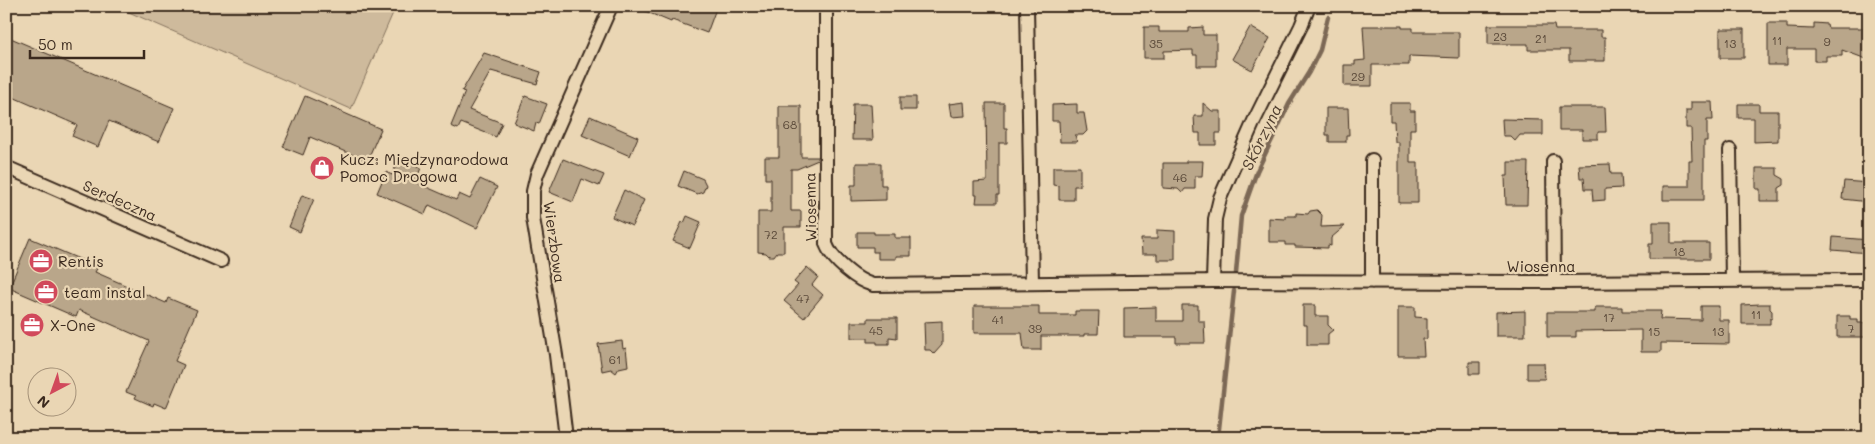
<svg xmlns="http://www.w3.org/2000/svg" width="1875" height="444" font-family="Mali,sans-serif">
	<style>
		.green { fill: #ceba9c; stroke: #84725d }
		.lines { fill: none; stroke-linecap: round; stroke-linejoin: round }
		.stream { stroke: #7b6855; stroke-width: 4.5 }
		.building { fill: #b9a68a; stroke: #3b2a1e }
		.street-casing { stroke: #3b2a1e; stroke-width: 16 }
		.street { stroke: #ead6b4; stroke-width: 12 }
		.labels { text-anchor: middle; dominant-baseline: central; stroke-width: 4.5; stroke-linejoin: round; paint-order: stroke }
		.number-label { font-size: 12px; fill: #5a4939 }
		.poi-label { font-size: 15px; fill: #3b2a1e; stroke: #ead6b4; text-anchor: start }
		.street-label { font-size: 15px; fill: #3b2a1e; stroke: #ead6b4 }
		.water-label { font-size: 16px; font-style: italic; fill: #503f30; stroke: #ead6b4 }
	</style>
	<rect width="100%" height="100%" fill="#ead6b4"/>
	<filter id="ink" filterUnits="userSpaceOnUse"><feTurbulence type="fractalNoise" baseFrequency=".02" numOctaves="2"/><feDisplacementMap in="SourceGraphic" scale="10" xChannelSelector="R" yChannelSelector="G"/><feConvolveMatrix kernelMatrix="1 2 1 2 8 2 1 2 1" color-interpolation-filters="sRGB"/></filter>
	<g filter="url(#ink)">
		<path class="green" d="M115 6H396L351 109Z"/>
		<g class="lines">
			<path class="stream" d="M1236 273 1241 216 1257 171 1289 104 1309 72 1320 50 1328 17
				M1218 438 1234 291"/>
		</g>
		<path class="building" d="M633 6H717L707 33 672 20 671 22Z
			M1768 23H1787V28L1814 29V23L1827 24 1828 28H1869V60L1842 50V56H1826V61H1814V49H1787V65H1768Z
			M1488 25H1554L1555 30H1601V37H1605V61H1569V50H1528V44H1488Z
			M1363 26H1402V28H1413V32H1459V58L1409 56V65H1372V86H1344V65H1355V61L1365 60Z
			M1144 27H1159V32H1189V28L1203 27V35H1216V66H1197V55H1193V50L1164 51V58H1144Z
			M1250 27 1270 38 1252 70 1232 59Z
			M1720 29H1744V58H1720Z
			M6 36 174 108 159 142 109 121 98 147 72 136 77 125 6 94Z
			M484 53 541 72 537 84 491 71 469 110 502 123 496 137 461 123 458 129 451 126 465 92 462 91Z
			M305 96 381 129 367 161 310 137 303 155 283 147Z
			M525 96 547 104 539 124 536 123 534 131 514 123Z
			M900 97H916V110H900Z
			M964 102 965 116 951 117 949 104Z
			M1691 102H1712L1713 120H1707V141H1704V200H1663V186H1689V161H1692L1691 128H1686V110H1691Z
			M986 103H1004V128H1007V143H999V195H997V203H976L977 195H974V182L987 181Z
			M1203 103 1212 111H1221V133H1216V145H1200V133H1195L1194 116H1203Z
			M1390 103H1410V111H1415V129H1410V163H1418V203H1399V142H1395L1394 121H1390Z
			M853 104H871L873 140H852Z
			M1077 104V113H1084L1087 131 1083 135H1075L1077 142H1060L1059 121H1052V105Z
			M1738 104H1759V111H1778V141L1754 142V118H1738Z
			M779 106H801V157H818V160L797 169H791V211H801V227H784V252H777L774 256H769L766 253 758 252V212H771V179H765V157H779Z
			M1559 107H1605L1606 132H1598V139H1582V130H1559Z
			M1326 108H1348L1349 135H1346V142H1329V135H1326Z
			M590 116 638 137 630 156 582 135Z
			M1502 119 1543 120V135H1520L1515 141 1510 136H1503Z
			M399 158 421 168 415 182 456 200 459 194 470 199 480 179 497 187 477 228 429 205 425 214 377 193 386 172 392 175Z
			M563 159 604 175 599 186 582 179 573 202 549 192Z
			M1186 161H1203L1202 176H1195V189H1185L1182 193 1178 189 1163 188V163H1186Z
			M1508 162H1528L1527 205H1506L1505 176H1508Z
			M856 163H881V185H886V200L851 201V185H856Z
			M1610 164 1611 174H1621L1622 188 1605 189V200L1593 201 1592 189H1585L1584 178H1580L1579 165Z
			M1053 167H1080V186H1074V200H1059V186L1053 185Z
			M1756 168H1777V175L1784 179V185L1779 188V201H1760V189H1756Z
			M684 171 703 179 706 185 703 192 697 194 678 186Z
			M1844 181 1869 183V202L1842 199Z
			M624 190 644 200 632 226 612 217Z
			M302 195 314 199 300 232 289 227Z
			M1317 210 1322 215 1321 227 1345 226 1331 238V246L1328 245V248L1295 247V245H1285V242H1269V218L1285 219V216H1296V213L1308 214 1310 211Z
			M687 216 701 222 690 248 673 241 682 222 684 223Z
			M1653 222H1671V243H1709V259H1649V244H1653Z
			M1157 230 1175 231V260H1157V254H1142L1141 239H1157Z
			M857 232H874V234H895V238H911V256H896V259H878V252H873V247H857Z
			M1833 237 1869 240V253L1832 250Z
			M30 238 98 267 95 272 166 303 168 298 197 310 175 361 184 365 166 408 154 403 153 406 135 398 136 396 126 392 149 341 79 310 76 317 9 288Z
			M807 267 818 277 812 285 823 295 804 318 784 301 798 285 794 282Z
			M1760 304H1770V309L1772 311V318L1770 319V324H1742V305Z
			M1182 305H1198V321H1204L1205 343H1176V337H1124V308L1156 307V321H1182Z
			M1303 305H1315V316H1328V325L1333 330 1328 334V345H1307V325H1303Z
			M974 306H1039V315H1075V311H1099L1098 334H1084V336H1041V350H1024L1022 333H974Z
			M1701 306H1719V320H1729V344L1661 343V352H1641V330L1576 331V337H1547V312H1595V307H1622V311H1661L1660 319 1701 320Z
			M1398 307H1415V317L1427 318V339H1423L1424 356H1398Z
			M1525 311V336H1496V312Z
			M1837 316H1850V319H1858V323H1866V337H1837Z
			M868 318H897V338L889 337V344H877V342H868V338H851V322H868Z
			M942 321V345L934 354 930 350H925L924 322Z
			M622 341 623 349 626 348 628 366 619 368 616 373 611 369 602 371 598 344Z
			M1469 362H1480V374H1469Z
			M1527 363H1544L1545 379H1527Z"/>
		<g class="lines">
			<defs>
				<path id="street" d="M826 6V244C832 260 857 281 873 285L1213 281 1554 282 1869 280
					M1027 6 1032 283
					M1730 150 1732 280
					M1553 161 1554 282
					M6 167 221 261
					M1213 281 1215 219 1220 198 1254 121 1301 26 1309 6
					M1372 282V160
					M566 438 556 355 533 218V191L537 174 611 6"/>
			</defs>
			<use href="#street" class="street-casing"/>
			<use href="#street" class="street"/>
		</g>
	</g>
	<defs>
		<symbol id="shop-disc" viewBox="-11 -11 22 22"><circle r="9.5" fill="#d1495b" stroke="#ead6b4"/><path d="M-5-2.5h2.3a2.7 3.5 0 0 1 5.4 0H5L5.5 6h-11ZM-1.5-2.5h3a1.5 2.3 0 0 0-3 0Z" fill="#fff"/></symbol>
		<symbol id="office-disc" viewBox="-11 -11 22 22"><circle r="9.5" fill="#d1495b" stroke="#ead6b4"/><path d="M-6-3h4V-5.5h4V-3h4V5H-6ZM-1-4.5V-3h2v-1.5ZM-6 0V1H6V0Z" fill="#fff"/></symbol>
	</defs>
	<g fill-rule="evenodd">
		<use href="#shop-disc" x="308" y="154" width="28" height="28"/>
		<use href="#office-disc" x="27" y="247" width="28" height="28"/>
		<use href="#office-disc" x="32" y="278" width="28" height="28"/>
		<use href="#office-disc" x="18" y="311" width="28" height="28"/>
	</g>
	<g class="labels">
		<g class="number-label">
			<text x="1500" y="36">23</text>
			<text x="1541" y="38">21</text>
			<text x="1777" y="40">11</text>
			<text x="1827" y="41">9</text>
			<text x="1156" y="43">35</text>
			<text x="1730" y="43">13</text>
			<text x="1358" y="76">29</text>
			<text x="790" y="124">68</text>
			<text x="1180" y="177">46</text>
			<text x="771" y="234">72</text>
			<text x="1679" y="251">18</text>
			<text x="803" y="298">47</text>
			<text x="1756" y="314">11</text>
			<text x="1609" y="317">17</text>
			<text x="998" y="319">41</text>
			<text x="1035" y="328">39</text>
			<text x="1851" y="328">7</text>
			<text x="876" y="330">45</text>
			<text x="1654" y="331">15</text>
			<text x="1718" y="331">13</text>
			<text x="615" y="359">61</text>
		</g>
		<g class="poi-label">
			<text x="340" y="159">Kucz: Międzynarodowa<tspan x="340" dy="17">Pomoc Drogowa</tspan></text>
			<text x="58" y="261">Rentis</text>
			<text x="64" y="292">team instal</text>
			<text x="50" y="325">X-One</text>
		</g>
		<g class="street-label">
			<text transform="translate(120 200) rotate(24)">Serdeczna</text>
			<text transform="translate(810 207) rotate(-91)">Wiosenna</text>
			<text transform="translate(555 242) rotate(82)">Wierzbowa</text>
			<text x="1541" y="266">Wiosenna</text>
		</g>
		<g class="water-label">
			<text transform="translate(1261 137) rotate(-64)">Skórzyna</text>
		</g>
	</g>
	<rect width="1875" height="444" fill="none" stroke="#ead6b4" stroke-width="25"/>
	<rect x="12" y="12" width="1850" height="419" fill="none" stroke="#3b2a1e" stroke-width="2" filter="url(#ink)"/>
	<g transform="translate(52 392) rotate(221)"><circle r="24" fill="#ead6b4" stroke="#a49178"/>
	<path d="M0-4L9 19L0 12L-9 19Z" fill="#d1495b"/>
	<text y="-8" font-size="14" font-weight="bold" text-anchor="middle" fill="#3b2a1e">N</text>
	</g>
	<path d="M30 50v8h114v-8" fill="none" stroke="#3b2a1e" stroke-width="2.5"/>
	<text x="38" y="50" font-size="15" fill="#3b2a1e" stroke="#ead6b4" stroke-width="4" paint-order="stroke">50 m</text>
</svg>
